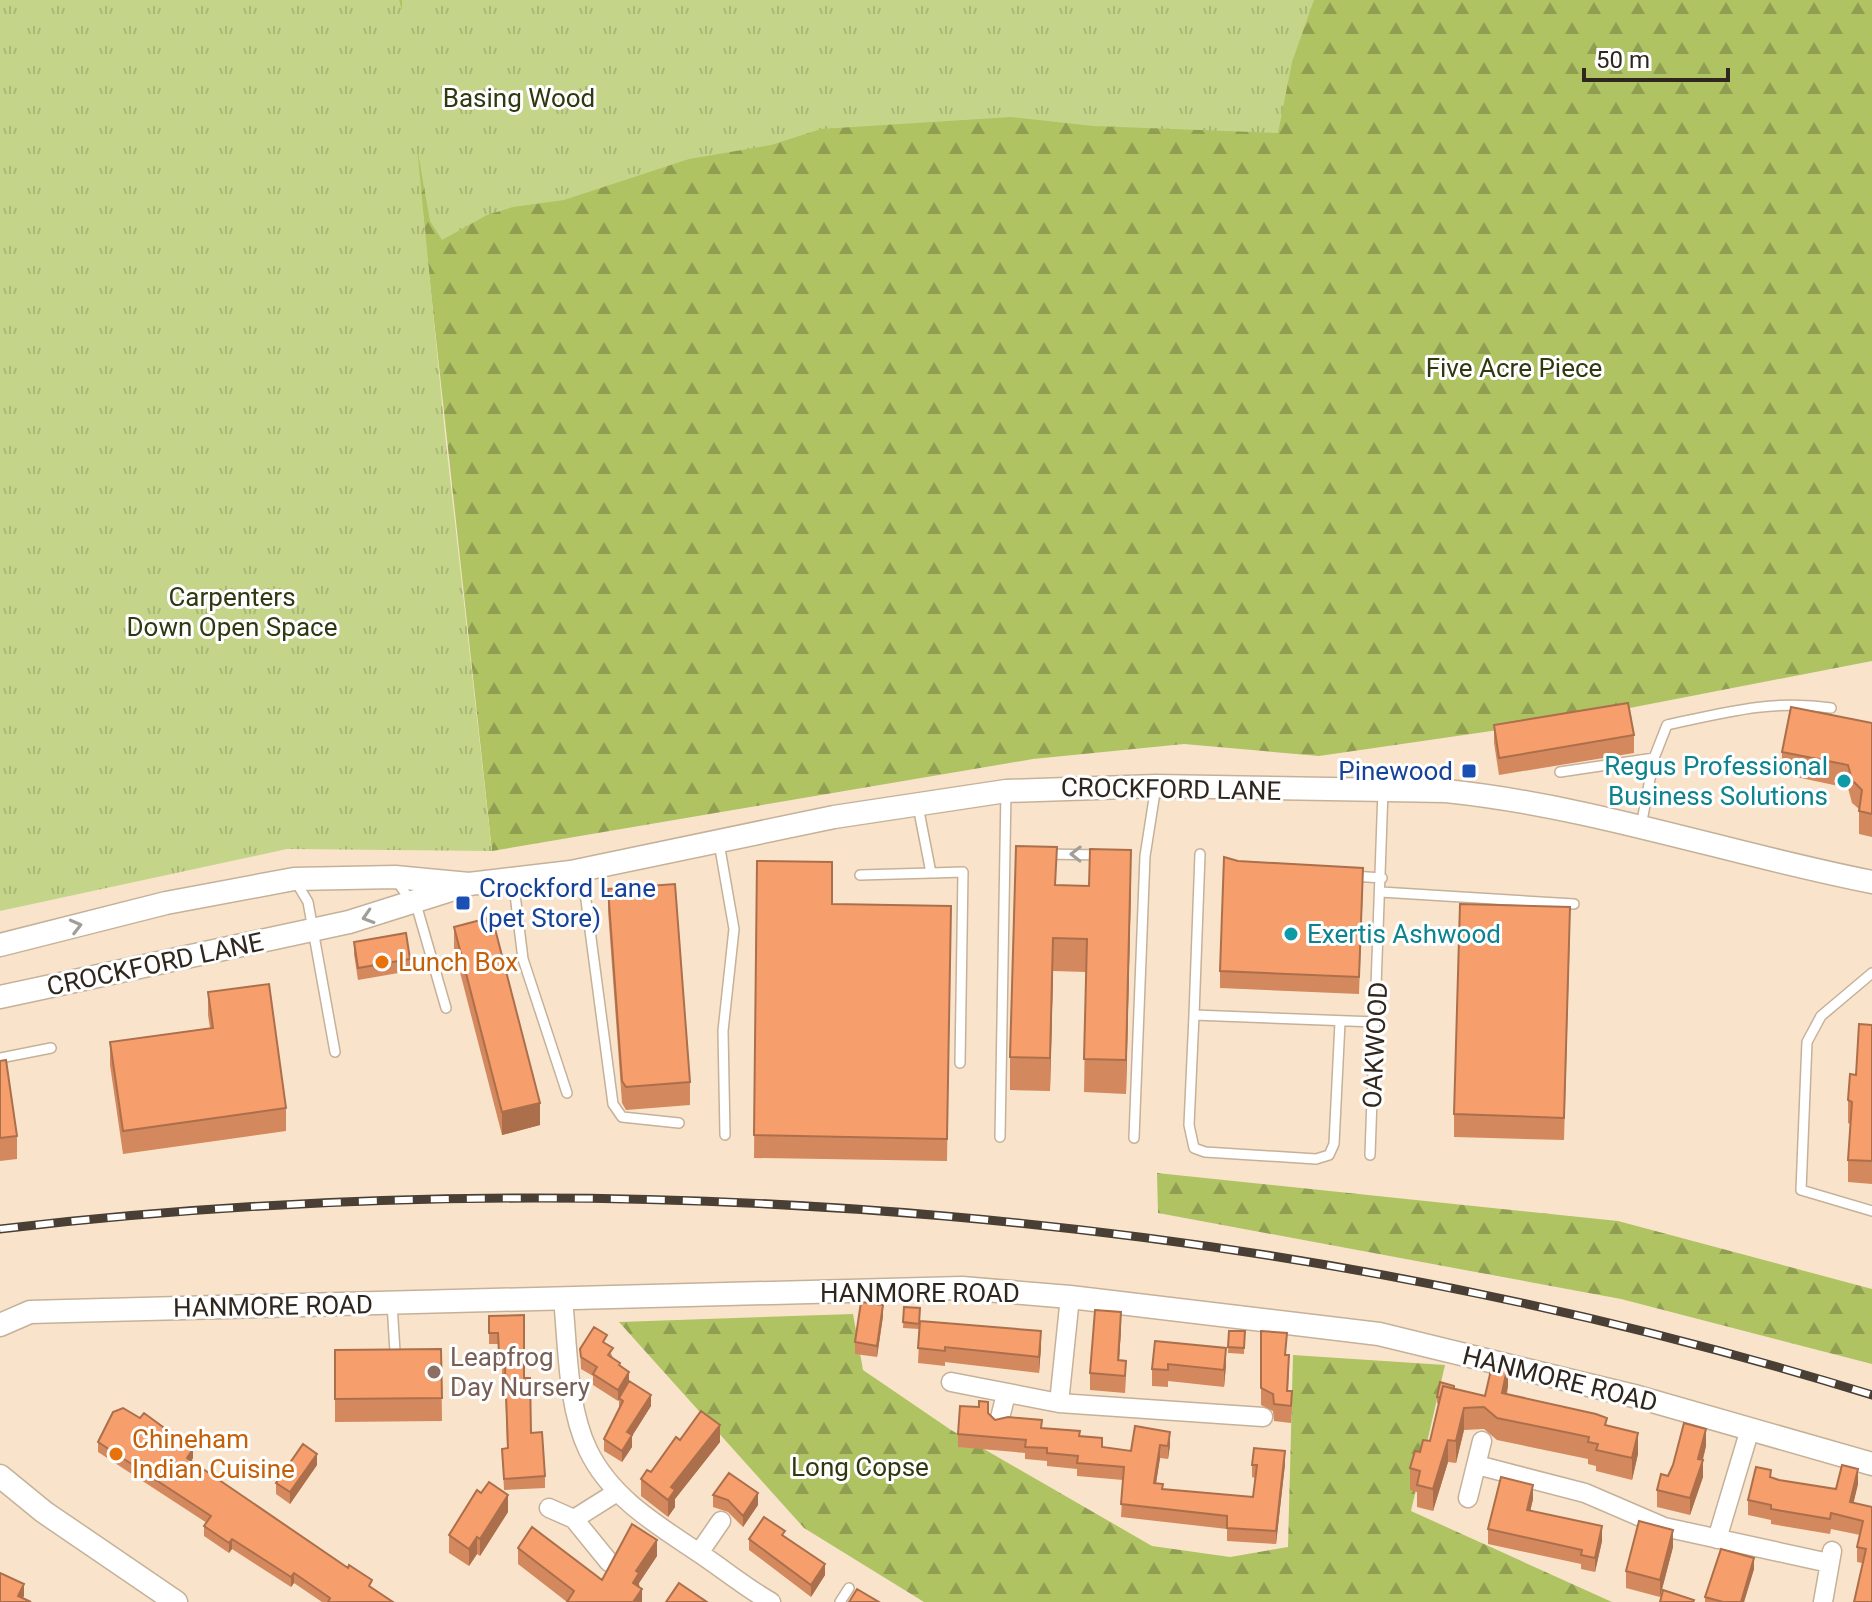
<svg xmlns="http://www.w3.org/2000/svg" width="1872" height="1602" font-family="Roboto,sans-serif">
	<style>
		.forest { fill: url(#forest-firs) }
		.park { fill: url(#park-tufts) }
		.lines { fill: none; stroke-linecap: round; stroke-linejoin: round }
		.service-casing { stroke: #c5b199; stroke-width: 12 }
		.minor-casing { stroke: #c5b199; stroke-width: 21 }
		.tertiary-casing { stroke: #c5b199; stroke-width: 25 }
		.service { stroke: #fff; stroke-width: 9 }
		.minor { stroke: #fff; stroke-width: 18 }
		.tertiary { stroke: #fff; stroke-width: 22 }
		.rail-casing { stroke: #493f34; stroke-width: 9 }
		.rail { stroke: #fff; stroke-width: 6; stroke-dasharray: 18; stroke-linecap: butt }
		.wall { fill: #d4885d }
		.shaded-wall { fill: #ac6f4c }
		.building { fill: #f69e6c; stroke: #ac6f4c; stroke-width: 2 }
		.oneway { stroke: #a19e9a }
		.transit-dot { fill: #1a4fb4; stroke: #fff; stroke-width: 3 }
		.culture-dot { fill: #0f9aa8; stroke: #fff; stroke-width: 3 }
		.food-dot { fill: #e8710a; stroke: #fff; stroke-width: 3 }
		.education-dot { fill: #8d6e63; stroke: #fff; stroke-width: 3 }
		.labels { text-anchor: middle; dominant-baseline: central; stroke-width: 6; stroke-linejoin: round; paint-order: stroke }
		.park-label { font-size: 26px; fill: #303810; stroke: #fff }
		.culture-label { font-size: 26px; fill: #0d838f; stroke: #fff; text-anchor: end }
		.transit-label { font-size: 26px; fill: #164399; stroke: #fff; text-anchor: end }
		.street-label { font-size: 26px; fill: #2f271e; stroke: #fff }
		.food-label { font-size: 26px; fill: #c56008; stroke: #fff; text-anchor: start }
		.education-label { font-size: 26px; fill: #785e54; stroke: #fff; text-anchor: start }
	</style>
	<defs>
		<pattern id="forest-firs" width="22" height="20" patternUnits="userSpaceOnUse" patternTransform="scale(2)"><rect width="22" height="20" fill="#afc363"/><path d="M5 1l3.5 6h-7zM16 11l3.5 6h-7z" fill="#8f9e51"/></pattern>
		<pattern id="park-tufts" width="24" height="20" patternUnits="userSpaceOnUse" patternTransform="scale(2)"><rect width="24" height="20" fill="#c4d58a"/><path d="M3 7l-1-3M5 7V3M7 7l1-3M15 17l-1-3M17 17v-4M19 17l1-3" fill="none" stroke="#a9b777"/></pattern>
	</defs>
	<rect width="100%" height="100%" fill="#f9e4cb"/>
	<path class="forest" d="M399 0H1872V661L1568 720 1319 756 1184 744 1033 759 492 851Z
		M1157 1173 1618 1221 1872 1289V1364L1621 1299 1158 1213Z
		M853 1314 863 1370 951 1430 1152 1546 1230 1557 1288 1547 1293 1355 1445 1365 1411 1511 1612 1602H924L804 1528 619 1322Z"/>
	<path class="park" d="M0 0H399L402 10V0H1314L1292 62 1278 133 1093 126 1011 117 821 129 771 145 689 159 564 200 513 207 487 215 442 240 430 221 417 147 445 434 492 851 287 849 0 911Z"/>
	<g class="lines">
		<defs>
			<path id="service" d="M1560 772 1654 758
				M918 806 931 873 963 872 960 1063
				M1641 826 1654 758 1667 725C1723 713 1773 699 1831 708
				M719 843 734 929 723 1031 725 1135
				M1044 854 1102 855
				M1200 854 1194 1015 1376 1022
				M582 870 613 1104 622 1117 679 1123
				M860 875 931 873
				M1353 876 1382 878
				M513 878 523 959 567 1093
				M396 880 418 911 446 1008
				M296 882 308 902 335 1052
				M1381 892 1574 904
				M1872 973 1821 1016 1807 1042 1801 1190 1872 1211
				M1194 1015 1189 1125 1194 1148 1205 1152 1316 1159 1329 1155 1334 1144 1340 1022
				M0 1058 51 1048
				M1000 1137 1006 791
				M1134 1138 1145 856 1156 786
				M1370 1155 1383 790
				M392 1303 395 1352
				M840 1602 849 1588"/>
			<path id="minor" d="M563 1299C568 1347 567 1406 588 1450 612 1500 661 1527 705 1557 727 1572 748 1589 771 1602
				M951 1382 1059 1403 1263 1417
				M1059 1403 1070 1297
				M999 1422 1006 1394
				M1477 1465 1585 1493 1664 1527 1829 1563
				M1468 1498 1482 1441
				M549 1508 574 1519 609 1562
				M574 1519 617 1492
				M1717 1539 1750 1429
				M699 1553 721 1521
				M1823 1602 1832 1551"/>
			<path id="tertiary" d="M0 945 166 903 294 879 395 877 469 884 571 872 834 817 1006 791 1156 786 1446 791C1592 806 1729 854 1872 882
				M0 997 349 922 460 887
				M0 1325 30 1312 66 1311 962 1288 1070 1297 1379 1334 1638 1397 1872 1464
				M0 1476 44 1512 176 1602"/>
		</defs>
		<use href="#service" class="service-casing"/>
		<use href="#minor" class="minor-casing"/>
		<use href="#tertiary" class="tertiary-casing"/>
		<use href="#service" class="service"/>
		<use href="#minor" class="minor"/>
		<use href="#tertiary" class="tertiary"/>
		<defs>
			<path id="rail" d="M0 1229C616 1157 1279 1211 1872 1395"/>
		</defs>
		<use href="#rail" class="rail-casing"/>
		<use href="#rail" class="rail"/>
	</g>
	<path class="wall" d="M1872 723V837L1859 834V809L1852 803 1848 788 1782 774V752Z
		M1494 725 1634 735V753L1499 775 1494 743Z
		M757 861 832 904 951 906 947 1161 754 1158Z
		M1238 861 1363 885 1359 994 1220 988V971Z
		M1131 883 1126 1094 1084 1092 1086 972 1053 971 1050 1091 1010 1090V1057L1056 885 1089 886Z
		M608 889 690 1082V1105L626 1110 622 1103 608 911Z
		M454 927 540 1125 502 1135 454 949Z
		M1570 929 1564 1140 1454 1137V1114Z
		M354 942 410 959V971L358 980 354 954Z
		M208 992 286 1108V1131L123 1154 110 1065V1042L210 1028 208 1015Z
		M1872 1025V1184L1848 1182V1160L1850 1124 1848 1123V1100Z
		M0 1061 17 1136V1159L0 1161Z
		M904 1307 920 1308 919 1329 903 1328Z
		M489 1316 524 1378 531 1433 545 1476V1488L504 1490 502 1449 507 1448 505 1380H502V1365H499L498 1344H489Z
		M883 1316 877 1357 855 1354V1342Z
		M920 1321 1041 1347 1039 1373 945 1362V1366L918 1363Z
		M1121 1329 1119 1360 1126 1378 1125 1393 1090 1390V1373Z
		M1229 1331H1245L1244 1354 1228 1353Z
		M1261 1331 1286 1355 1289 1372 1288 1391 1292 1408 1291 1423 1274 1421 1273 1411 1261 1405Z
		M1155 1341 1226 1365 1224 1387 1168 1381V1387L1152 1386V1369Z
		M607 1344 613 1358 620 1366 629 1381 651 1406 632 1436V1447L622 1462 604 1451V1439L619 1409V1400L618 1401 593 1385V1376L581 1369 580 1349Z
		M441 1349 442 1421 335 1422V1350Z
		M1508 1386 1507 1394 1607 1425 1638 1454 1632 1480 1596 1471V1466L1588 1464V1459L1497 1440 1484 1429 1464 1430 1456 1463 1448 1462 1433 1511 1417 1507V1492L1410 1490V1468L1420 1452 1430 1441 1439 1404 1437 1403V1397L1454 1389 1485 1396Z
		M988 1414 995 1420 1042 1428 1080 1436 1102 1447 1131 1451 1135 1426 1170 1445 1168 1459 1160 1458 1156 1483 1163 1489 1253 1497 1255 1478 1252 1477V1465L1285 1464 1276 1544 1227 1541V1529L1121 1517 1123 1480 1077 1476V1469L1047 1466V1461L1025 1459V1453L958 1447V1434Z
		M680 1440 720 1442 675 1499V1507L668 1517 641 1496V1479L651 1472Z
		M98 1442 193 1458 191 1461 393 1602H322L294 1583 291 1587 232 1549 229 1553 204 1536V1526L207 1523 98 1452Z
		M1706 1446 1703 1460V1477L1690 1515 1657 1507V1490L1668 1476 1673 1465Z
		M317 1465 290 1504 276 1494V1483Z
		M1771 1478 1779 1480 1836 1489 1858 1484 1853 1503 1872 1507V1602L1862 1563 1857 1562V1547L1860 1535 1831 1529 1830 1534 1771 1524V1520L1748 1515V1500Z
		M481 1493 508 1512 480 1556 477 1554 469 1566 449 1553V1535Z
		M713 1495 758 1505 743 1527 728 1512 713 1507Z
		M1533 1499 1530 1511 1602 1541 1595 1572 1581 1569V1564L1488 1544V1529Z
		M785 1536 825 1575 811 1597 749 1550V1539Z
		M1673 1547 1660 1597 1626 1588V1571Z
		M518 1548 602 1580 657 1556 639 1583 642 1602H567L518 1564Z
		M1754 1569 1744 1602H1705V1597Z"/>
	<path class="shaded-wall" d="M1131 850V883L1126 1094V1060Z
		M1053 938V971L1050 1091V1058Z
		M540 1103V1125L502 1135V1112Z
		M883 1305V1316L877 1357V1346Z
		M1121 1312V1329L1118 1377V1360Z
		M1041 1331V1347L1039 1373V1357Z
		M1226 1348V1365L1224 1387V1370Z
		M1508 1364V1386L1502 1414V1393Z
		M629 1372V1383L618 1401V1390Z
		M651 1395V1406L632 1436V1447L622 1462V1451L627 1432Z
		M1464 1408V1430L1456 1463V1441Z
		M720 1425V1442L675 1499V1507L668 1517V1500L671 1487Z
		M1706 1429V1446L1700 1469 1703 1460V1477L1690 1515V1498Z
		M1170 1432V1445L1168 1459V1446Z
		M1638 1433V1454L1632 1480V1458Z
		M1448 1440V1462L1433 1511V1489Z
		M1160 1445V1458L1154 1496V1483Z
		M193 1449V1458L187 1468V1458Z
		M1285 1451V1464L1276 1544V1531Z
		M317 1454V1465L290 1504V1492Z
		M1858 1469V1484L1850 1518V1502Z
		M1533 1485V1499L1527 1525V1510Z
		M758 1493V1505L743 1527V1516Z
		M508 1495V1512L480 1556V1539Z
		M1602 1526V1541L1595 1572V1558Z
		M1673 1530V1547L1660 1597V1580Z
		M477 1537V1554L469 1566V1549Z
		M232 1539V1549L229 1553V1543Z
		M657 1540V1556L639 1583V1589L633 1583 636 1571Z
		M1754 1558V1569L1744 1602H1741Z
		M825 1564V1575L811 1597V1585Z
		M294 1573V1583L291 1587V1577Z
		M24 1584V1596L21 1602 18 1596Z
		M642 1589V1602H633Z"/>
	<path class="building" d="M1628 703 1634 735 1499 758 1494 725Z
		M1791 707 1872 723V814L1859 811 1862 790 1852 780 1848 765 1782 752Z
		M1016 846 1057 847 1055 885 1089 886 1090 849 1131 850 1126 1060 1084 1059 1087 939 1053 938 1050 1058 1010 1057Z
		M1224 857 1238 861 1363 868 1359 977 1220 971Z
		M757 861 832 862V904L951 906 947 1139 754 1135Z
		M675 884 690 1082 626 1087 622 1081 608 889Z
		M1460 904 1570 907 1564 1118 1454 1114Z
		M492 917 540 1103 502 1112 454 927Z
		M406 933 410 959 358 968 354 942Z
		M269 984 286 1108 123 1131 110 1042 213 1028 208 992Z
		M1859 1024 1872 1025V1161L1848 1160 1852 1102 1848 1100 1850 1074 1856 1075Z
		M6 1060 17 1136 0 1138V1061Z
		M861 1302 883 1305 877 1346 855 1342Z
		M904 1307 920 1308 919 1324 903 1322Z
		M1095 1310 1121 1312 1118 1360 1126 1361 1125 1376 1090 1373Z
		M524 1315V1378H530L531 1433 542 1432 545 1476 504 1479 502 1449 508 1448 505 1368H502V1354H499L498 1333H489V1316Z
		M920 1321 1041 1331 1039 1357 945 1347V1351L918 1348Z
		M594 1327 607 1335 603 1342 613 1348 608 1355 620 1363 619 1365 629 1372 618 1390 593 1374 597 1367 581 1357 580 1349Z
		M1229 1331H1245L1244 1348 1228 1347Z
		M1261 1331 1287 1333 1285 1355H1289L1287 1391H1292L1291 1406 1274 1404 1273 1394 1261 1388Z
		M1155 1341 1226 1348 1224 1370 1168 1364V1370L1152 1369Z
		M441 1349 442 1398 335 1399V1350Z
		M1493 1361 1508 1364 1502 1393 1596 1414 1607 1418 1605 1425 1638 1433 1632 1458 1596 1450 1598 1444 1588 1442 1589 1437 1497 1418 1484 1407 1464 1408 1456 1441 1448 1440 1433 1489 1417 1485 1420 1471 1410 1468 1415 1451 1420 1452 1423 1440 1430 1441 1443 1386 1485 1396Z
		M629 1381 651 1395 627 1432 632 1435 622 1451 604 1439 623 1401 619 1398Z
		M1440 1382 1454 1386V1389L1443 1386 1440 1398 1437 1397Z
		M979 1401 988 1402V1413L995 1420 1008 1417 1042 1420 1041 1428 1080 1431 1079 1436 1102 1438V1447L1131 1451 1135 1426 1170 1432 1168 1446 1160 1445 1154 1483 1163 1484 1162 1489 1253 1497 1257 1465H1252L1254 1448 1285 1451 1276 1531 1227 1528V1516L1121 1504 1124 1467 1077 1463 1078 1456 1047 1453V1448L1025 1447 1026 1440 958 1434 960 1406 979 1407Z
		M123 1408 140 1418 144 1413 193 1449 187 1458 348 1568 349 1565 372 1580 369 1586 393 1602H328L330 1598 294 1573 291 1577 232 1539 229 1543 204 1526 211 1516 98 1442 113 1412Z
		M701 1411 720 1425 671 1487 675 1490 668 1500 641 1479 647 1470 651 1472 676 1437 680 1440Z
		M1684 1423 1706 1429 1698 1459 1703 1460 1690 1498 1657 1490 1661 1474 1668 1476 1673 1465Z
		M303 1444 317 1454 290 1492 276 1483Z
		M1842 1465 1858 1469 1850 1502 1872 1507V1602H1854L1866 1549 1857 1547 1863 1521 1831 1513 1830 1519 1771 1509V1505L1748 1500 1756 1467 1771 1470 1770 1477 1779 1480 1836 1489Z
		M729 1473 758 1493 743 1516 728 1500 713 1495Z
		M1501 1477 1533 1485 1527 1510 1602 1526 1595 1558 1581 1555 1582 1550 1488 1529Z
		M489 1482 508 1495 480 1539 477 1537 469 1549 449 1535 477 1490 481 1493Z
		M764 1517 785 1531 782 1535 825 1564 811 1585 749 1539Z
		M1639 1521 1673 1530 1660 1580 1626 1571Z
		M632 1524 657 1540 636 1571 639 1573 633 1583 642 1589 633 1602H567L574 1591 518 1548 532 1527 602 1580Z
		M1721 1549 1754 1558 1741 1602H1723L1705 1597Z
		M0 1573 24 1584 18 1596 31 1602H0Z
		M679 1583 707 1602H666Z
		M857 1589 879 1602H849Z
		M1663 1590 1694 1600 1693 1602H1660Z"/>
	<defs><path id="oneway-chevron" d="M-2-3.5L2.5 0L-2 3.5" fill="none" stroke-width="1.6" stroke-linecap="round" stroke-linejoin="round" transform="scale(2)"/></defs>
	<g class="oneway">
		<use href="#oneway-chevron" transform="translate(1076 854) rotate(-179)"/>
		<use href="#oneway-chevron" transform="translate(368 917) rotate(163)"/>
		<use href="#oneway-chevron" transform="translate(76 926) rotate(-14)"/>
	</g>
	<g class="transit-dot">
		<rect x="1461" y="763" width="16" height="16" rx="4"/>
		<rect x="455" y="895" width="16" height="16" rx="4"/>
	</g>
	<g class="culture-dot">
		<circle cx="1844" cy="781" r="8"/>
		<circle cx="1291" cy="934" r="8"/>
	</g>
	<g class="food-dot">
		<circle cx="382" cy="962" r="8"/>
		<circle cx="116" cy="1454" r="8"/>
	</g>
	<circle class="education-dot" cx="434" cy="1372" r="8"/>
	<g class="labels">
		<g class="park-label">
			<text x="519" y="98">Basing Wood</text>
			<text x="1514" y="368">Five Acre Piece</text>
			<text x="232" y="597">Carpenters<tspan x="232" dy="30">Down Open Space</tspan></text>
			<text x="860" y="1467">Long Copse</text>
		</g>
		<g class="culture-label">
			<text x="1828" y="766">Regus Professional<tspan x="1828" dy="30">Business Solutions</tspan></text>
			<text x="1307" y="934" text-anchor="start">Exertis Ashwood</text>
		</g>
		<g class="transit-label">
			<text x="1453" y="771">Pinewood</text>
			<text x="479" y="888" text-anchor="start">Crockford Lane<tspan x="479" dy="30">(pet Store)</tspan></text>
		</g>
		<g class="street-label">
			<text transform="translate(1171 789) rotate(1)">CROCKFORD LANE</text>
			<text transform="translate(155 964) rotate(-12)">CROCKFORD LANE</text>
			<text transform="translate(1375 1045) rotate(-87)">OAKWOOD</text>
			<text x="920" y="1293">HANMORE ROAD</text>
			<text transform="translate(273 1306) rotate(-1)">HANMORE ROAD</text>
			<text transform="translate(1560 1379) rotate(14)">HANMORE ROAD</text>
		</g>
		<g class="food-label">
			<text x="398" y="962">Lunch Box</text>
			<text x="132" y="1439">Chineham<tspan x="132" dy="30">Indian Cuisine</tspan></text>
		</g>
		<g class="education-label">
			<text x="450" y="1357">Leapfrog<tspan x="450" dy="30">Day Nursery</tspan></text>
		</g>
	</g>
	<path d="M1584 68v12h144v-12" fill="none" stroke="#2f271e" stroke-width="4"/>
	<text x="1596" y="68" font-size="24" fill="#2f271e" stroke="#ffffff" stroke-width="6" paint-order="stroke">50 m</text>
</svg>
